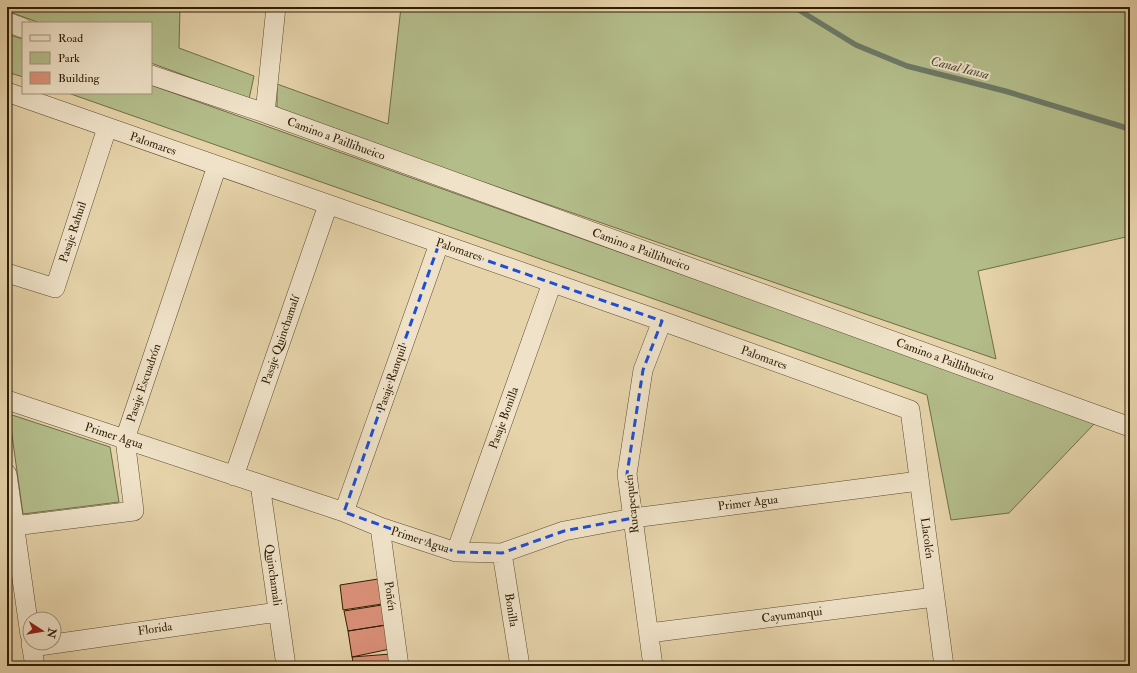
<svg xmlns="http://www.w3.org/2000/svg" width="1137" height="673" font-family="'IM FELL Double Pica',serif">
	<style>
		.green { fill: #b3bd8a; stroke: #706d48 }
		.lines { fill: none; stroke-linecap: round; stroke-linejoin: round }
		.stream { stroke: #6c7a67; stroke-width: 5.5 }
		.building { fill: #dc917a; stroke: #2e1d05 }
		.minor-casing { stroke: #5c4a2e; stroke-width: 20 }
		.minor { stroke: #efe2c8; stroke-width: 19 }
		.marked { fill: none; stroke: #1d4ed8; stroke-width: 3; stroke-dasharray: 8 5; stroke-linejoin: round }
		.labels { text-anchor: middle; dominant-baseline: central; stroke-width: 4; stroke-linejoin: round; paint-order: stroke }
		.street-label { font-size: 12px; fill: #2e1d05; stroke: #efe2c8 }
		.water-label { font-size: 13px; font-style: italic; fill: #4d4c36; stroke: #efe2c8 }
	</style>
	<rect width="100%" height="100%" fill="#e6d3aa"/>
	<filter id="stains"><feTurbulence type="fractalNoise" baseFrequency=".005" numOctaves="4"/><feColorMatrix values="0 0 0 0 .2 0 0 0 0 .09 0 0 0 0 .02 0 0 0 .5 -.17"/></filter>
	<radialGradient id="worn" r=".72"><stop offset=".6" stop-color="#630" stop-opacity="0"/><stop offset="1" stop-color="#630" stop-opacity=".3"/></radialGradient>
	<path class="green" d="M7 7H180L179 48 254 76 249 99 151 63V23H40L7 11Z
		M401 7H1130V236L978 271 996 359 277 111V84L388 124Z
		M7 34 23 39V77L7 72Z
		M151 85 1096 422 1009 513 951 520 927 395 68 93H151Z
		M9 414 110 447 119 502 23 514Z"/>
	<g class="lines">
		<path class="stream" d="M794 7 856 45 907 66 1005 91 1130 129"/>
	</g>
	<path class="building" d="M378 579 382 604 343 610 340 585Z
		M382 605 386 625 348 631 344 611Z
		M386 625 390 649 352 657 348 631Z
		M391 654 393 666H354L352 657Z"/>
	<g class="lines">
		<defs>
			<path id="minor" d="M7 22 23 28
				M151 75 265 113 1130 427
				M7 92 662 321 910 410 944 666
				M265 113 276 7
				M7 273 55 288 107 128
				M7 400 344 512 380 527 456 552 502 553 564 531 633 518 919 481
				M7 474 30 635
				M234 476 328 205
				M260 484 286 666
				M344 512 439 244
				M14 526 134 511 125 439 217 166
				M380 527 399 666
				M456 552 552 283
				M502 553 520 666
				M649 633 935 597
				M31 643 35 666
				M32 647 278 612
				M653 666 627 474 643 370 662 321"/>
		</defs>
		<use href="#minor" class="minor-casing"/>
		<use href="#minor" class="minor"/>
	</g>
	<path class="marked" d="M439 244 662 321 643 370 627 474 633 518 564 531 502 553 456 552 344 512Z"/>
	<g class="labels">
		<g class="street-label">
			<text transform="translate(336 139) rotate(20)">Camino a Paillihueico</text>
			<text transform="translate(153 144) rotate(19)">Palomares</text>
			<text transform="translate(73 232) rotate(-72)">Pasaje Rahuil</text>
			<text transform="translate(459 250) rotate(19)">Palomares</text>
			<text transform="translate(641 250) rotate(20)">Camino a Paillihueico</text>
			<text transform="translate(281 340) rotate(-71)">Pasaje Quinchamalí</text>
			<text transform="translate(764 358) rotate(20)">Palomares</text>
			<text transform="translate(945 360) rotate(20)">Camino a Paillihueico</text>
			<text transform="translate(392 378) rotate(-71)">Pasaje Ranquil</text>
			<text transform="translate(144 383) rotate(-71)">Pasaje Escuadrón</text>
			<text transform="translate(504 418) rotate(-70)">Pasaje Bonilla</text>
			<text transform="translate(114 436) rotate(18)">Primer Agua</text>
			<text transform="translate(748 503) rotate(-7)">Primer Agua</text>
			<text transform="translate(632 504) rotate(-96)">Rucapequén</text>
			<text transform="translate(927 538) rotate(82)">Llacolén</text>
			<text transform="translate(420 540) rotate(18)">Primer Agua</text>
			<text transform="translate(273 575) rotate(82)">Quinchamali</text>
			<text transform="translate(390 596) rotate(82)">Poñén</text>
			<text transform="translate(511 610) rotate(81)">Bonilla</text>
			<text transform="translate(792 615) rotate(-7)">Cayumanqui</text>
			<text transform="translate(155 629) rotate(-8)">Florida</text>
		</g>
		<g class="water-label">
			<text transform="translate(960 68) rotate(14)">Canal Iansa</text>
		</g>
	</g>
	<rect width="1137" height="673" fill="none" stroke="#e6d3aa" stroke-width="24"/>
	<rect x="8" y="8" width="1121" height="657" fill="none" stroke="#2e1d05" stroke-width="2"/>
	<rect x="12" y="12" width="1113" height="649" fill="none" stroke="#2e1d05"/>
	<rect x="22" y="22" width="130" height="72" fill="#efe2c8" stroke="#a2937a"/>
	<rect x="30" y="35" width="20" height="6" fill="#efe2c8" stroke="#a2937a"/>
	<text x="58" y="42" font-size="12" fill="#2e1d05">Road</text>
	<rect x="30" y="52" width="20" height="12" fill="#b3bd8a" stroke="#a2937a"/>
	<text x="58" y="62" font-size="12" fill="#2e1d05">Park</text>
	<rect x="30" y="72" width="20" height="12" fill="#dc917a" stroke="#a2937a"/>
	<text x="58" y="82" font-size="12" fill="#2e1d05">Building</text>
	<g transform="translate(42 631) rotate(102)"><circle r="19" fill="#efe2c8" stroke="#a2937a"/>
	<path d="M0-3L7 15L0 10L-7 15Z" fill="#8f2418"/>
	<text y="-6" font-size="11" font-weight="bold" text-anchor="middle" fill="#2e1d05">N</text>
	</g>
	<rect width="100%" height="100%" filter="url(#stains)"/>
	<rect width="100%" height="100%" fill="url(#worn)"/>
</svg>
